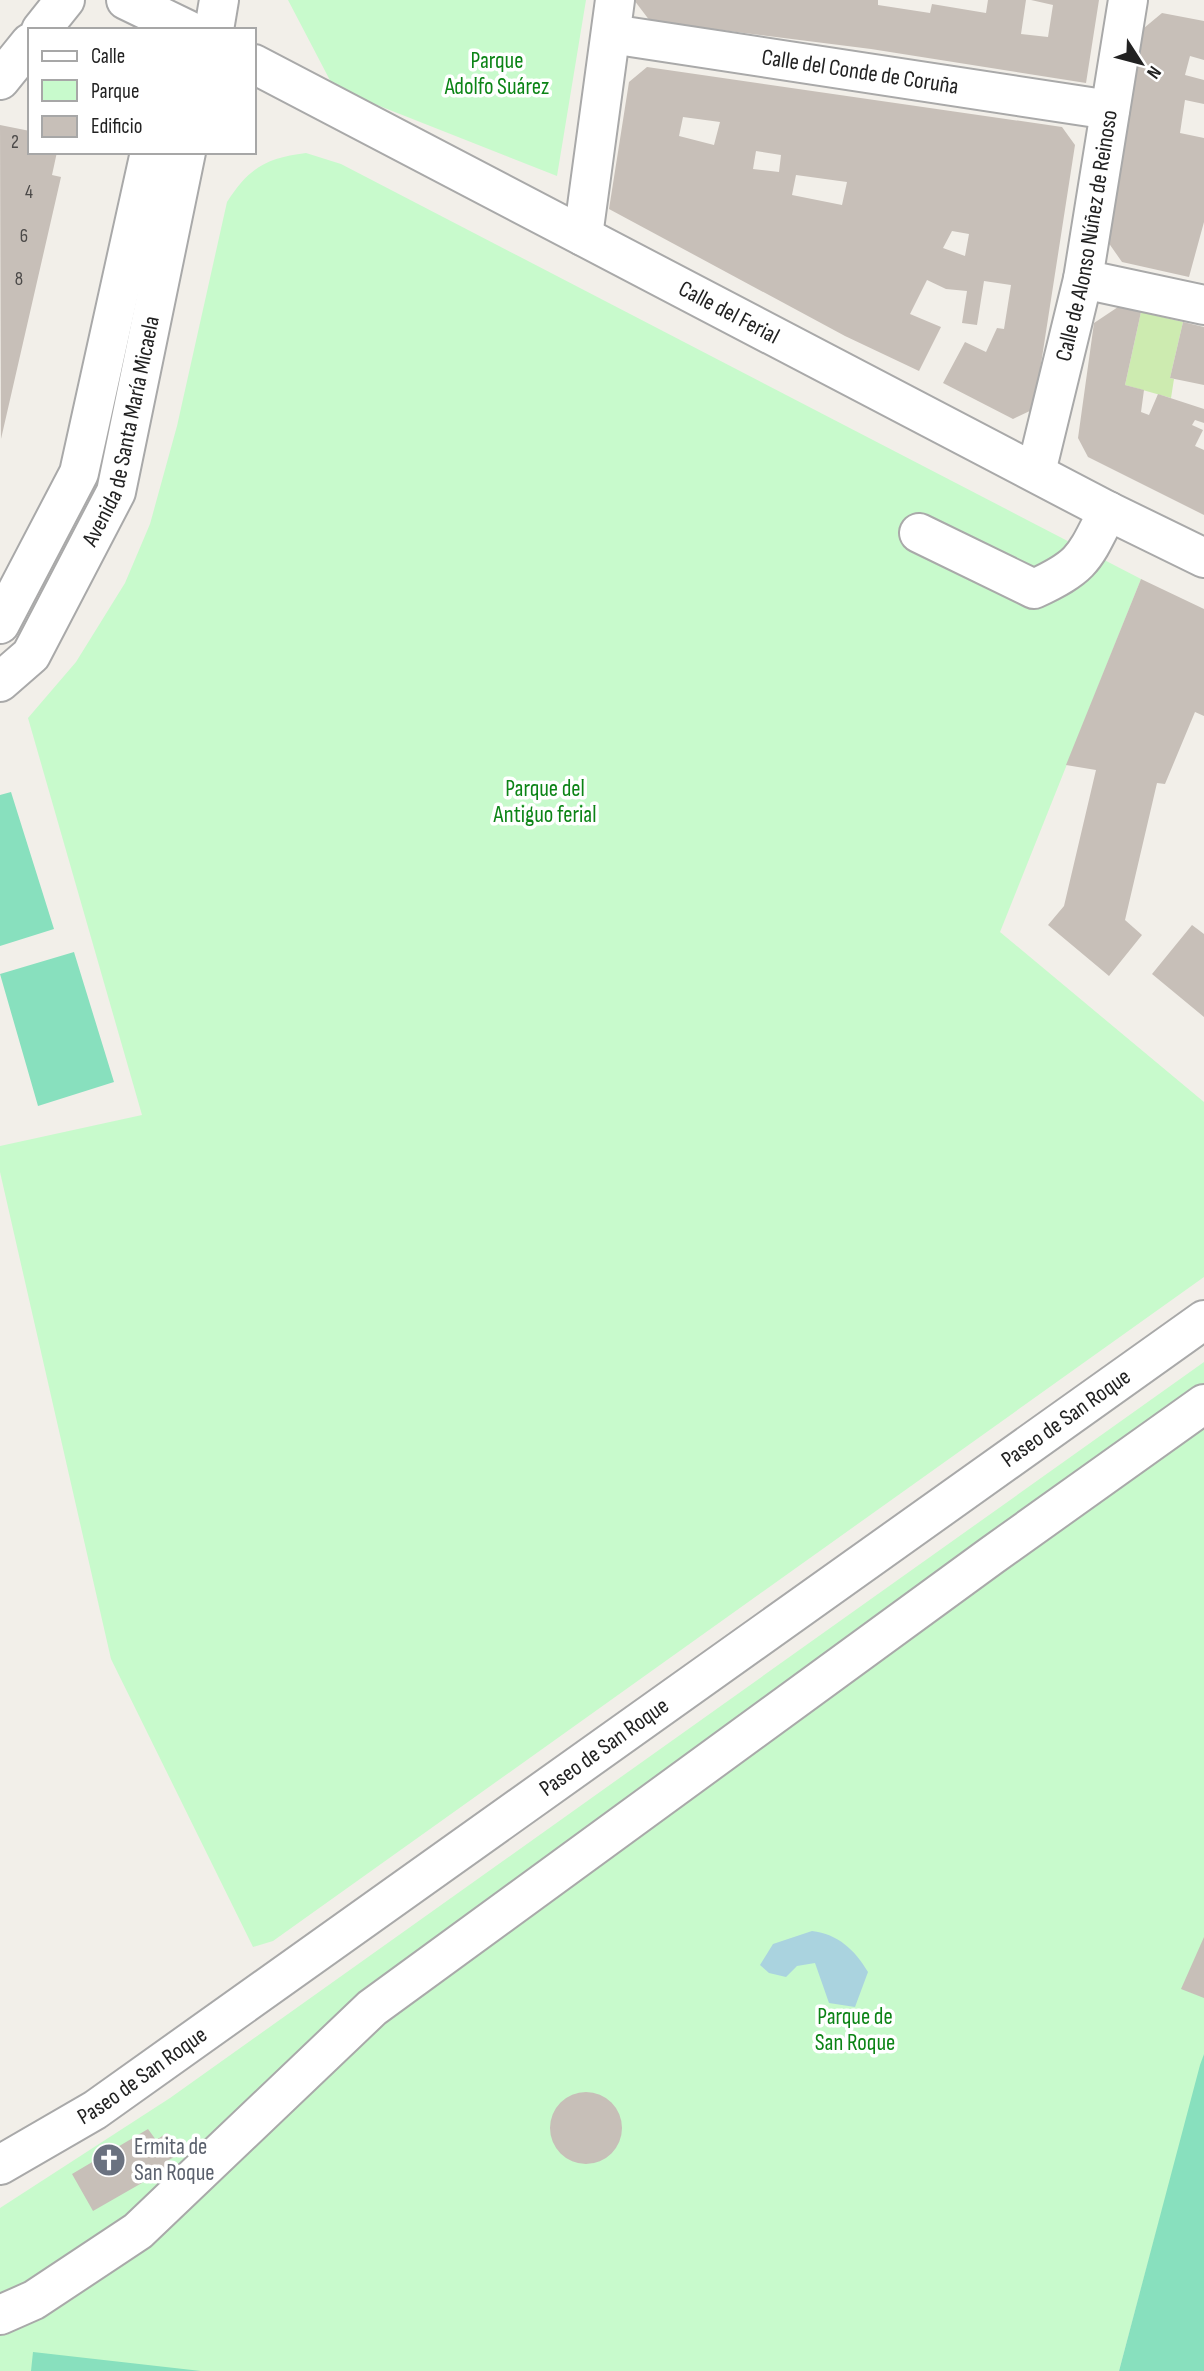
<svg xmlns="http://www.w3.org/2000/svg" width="1204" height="2371" font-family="'Sofia Sans Condensed',sans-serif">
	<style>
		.grass { fill: #cdebb0 }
		.park { fill: #c8facc }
		.pitch { fill: #88e0be }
		.water { fill: #aad3df }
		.building { fill: #c7bfb8; fill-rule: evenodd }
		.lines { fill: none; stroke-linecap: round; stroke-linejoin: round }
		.minor-casing { stroke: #a9a9a9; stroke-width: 42 }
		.minor { stroke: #fff; stroke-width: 38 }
		.labels { text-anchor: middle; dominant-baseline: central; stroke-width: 7; stroke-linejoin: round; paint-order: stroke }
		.number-label { font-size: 19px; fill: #4b4948 }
		.park-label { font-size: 23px; fill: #0c8416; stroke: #fff }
		.street-label { font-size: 23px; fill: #222; stroke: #fff }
		.worship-label { font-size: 23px; fill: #5b616d; stroke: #fff; text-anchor: start }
	</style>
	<rect width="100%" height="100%" fill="#f2efe9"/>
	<path class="grass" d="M1141 312 1183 322 1170 378 1174 379 1171 398 1125 385Z"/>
	<path class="park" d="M288 0H586L557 176 334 88Z
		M306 153 341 164 1141 579 1000 932 1204 1102V1277L273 1941 253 1947 111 1659 0 1172V1146L142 1115 28 718 76 662 125 583 150 524 177 426 227 202C249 168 266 158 306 153Z
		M1204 1362V2054L1119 2371H0V2208L170 2098Z"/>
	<path class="pitch" d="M11 792 54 929 0 946V795Z
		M74 952 114 1082 38 1106 0 974Z
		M1204 2054V2371H1119L1200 2065Z
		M33 2352 201 2371H31Z"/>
	<path class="water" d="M812 1931C838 1934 855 1950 868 1972L855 2007 829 2003 815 1963 797 1966 786 1977 769 1973 760 1965 773 1944Z"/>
	<path class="building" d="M634 0H878V5L930 13 932 4 986 13 988 0H1026L1021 34 1048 37 1053 5 1031 0H1099L1086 83 871 49 650 21Z
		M1162 13 1204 21V60L1190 56 1185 75 1204 80V104L1185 100 1180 133 1204 138V222L1189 277 1122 262 1108 242 1144 28Z
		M647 67 1062 127 1075 145 1034 409 1013 419 943 383 965 342 986 352 997 328 1004 329 1011 285 984 281 977 325 962 323 967 291 946 289 927 280 910 314 941 327 919 371 845 336 609 209 629 82ZM683 117 720 122 714 145 679 136ZM756 151 781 155 779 172 753 169ZM796 175 847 182 842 205 792 195ZM952 231 969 234 965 256 943 248Z
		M0 125 30 131V152H57L52 175 61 177 1 439Z
		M1118 307 1141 312 1125 385 1144 390 1141 412 1149 415 1158 394 1204 409V423L1195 420 1192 425 1203 430 1195 446 1204 450V515L1088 457 1078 438 1094 323Z
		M1183 322 1204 327V385L1170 378Z
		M1141 579 1204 609V716L1195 712 1165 784 1157 783 1125 920 1142 935 1109 976 1048 925 1064 906 1096 770 1066 765Z
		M1192 925 1204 934V1017L1152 974Z
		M1204 1937V1998L1181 1989Z
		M550 2128a36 36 0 1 1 72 0a36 36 0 1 1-72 0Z
		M148 2129 156 2140 167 2133 178 2155 165 2162 168 2168 93 2211 72 2174Z"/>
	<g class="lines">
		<defs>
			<g id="minor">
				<path d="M126 0 188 30"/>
				<path d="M41 30 65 0"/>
				<path d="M214 30 219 0"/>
				<path id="s1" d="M611 34 1110 110"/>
				<path id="s2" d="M254 64 1108 511 1204 558"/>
				<path d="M0 80 30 43"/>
				<path d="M583 236 615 0"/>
				<path d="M1083 279 1204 305"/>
				<path id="s3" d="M1036 472 1083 279 1128 0"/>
				<path d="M919 533 1034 589C1084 566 1084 558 1108 511"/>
				<path d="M0 624 79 473 150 152"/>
				<path id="s4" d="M0 682 31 655 116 492 186 152"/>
				<path id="s5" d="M0 2165 95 2110 1204 1320"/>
				<path d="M0 2315 34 2300 138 2231 372 2008 991 1556 1204 1404"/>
			</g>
		</defs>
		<use href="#minor" class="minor-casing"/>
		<use href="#minor" class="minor"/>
	</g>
	<defs>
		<symbol id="church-disc" viewBox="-11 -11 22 22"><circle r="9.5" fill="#6b7280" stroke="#fff"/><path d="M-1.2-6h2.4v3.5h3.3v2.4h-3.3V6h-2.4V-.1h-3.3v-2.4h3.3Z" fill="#fff"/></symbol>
	</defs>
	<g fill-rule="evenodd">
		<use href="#church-disc" x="90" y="2141" width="38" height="38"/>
	</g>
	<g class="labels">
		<g class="number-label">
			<text x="15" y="142">2</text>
			<text x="29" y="192">4</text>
			<text x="24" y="236">6</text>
			<text x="19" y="279">8</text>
		</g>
		<g class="park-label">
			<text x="497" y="61">Parque<tspan x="497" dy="26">Adolfo Suárez</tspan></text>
			<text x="545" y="789">Parque del<tspan x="545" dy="26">Antiguo ferial</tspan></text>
			<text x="855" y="2017">Parque de<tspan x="855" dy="26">San Roque</tspan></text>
		</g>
		<g class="street-label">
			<text stroke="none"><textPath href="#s1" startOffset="252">Calle del Conde de Coruña</textPath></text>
			<text stroke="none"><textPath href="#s3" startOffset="242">Calle de Alonso Núñez de Reinoso</textPath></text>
			<text stroke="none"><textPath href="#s2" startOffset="536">Calle del Ferial</textPath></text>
			<text stroke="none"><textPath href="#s4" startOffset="285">Avenida de Santa María Micaela</textPath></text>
			<text stroke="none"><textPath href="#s5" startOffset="1302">Paseo de San Roque</textPath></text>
			<text stroke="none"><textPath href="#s5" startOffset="735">Paseo de San Roque</textPath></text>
			<text stroke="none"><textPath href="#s5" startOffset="168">Paseo de San Roque</textPath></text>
		</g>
		<g class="worship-label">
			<text x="134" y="2147">Ermita de<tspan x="134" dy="26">San Roque</tspan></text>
		</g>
	</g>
	<rect x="28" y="28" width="228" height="126" fill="#ffffff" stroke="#a7a7a7" stroke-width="2"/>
	<rect x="42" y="51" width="35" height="10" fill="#ffffff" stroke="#a7a7a7" stroke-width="2"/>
	<text x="91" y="63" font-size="21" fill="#222222">Calle</text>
	<rect x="42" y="80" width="35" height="21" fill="#c8facc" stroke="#a7a7a7" stroke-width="2"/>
	<text x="91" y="98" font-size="21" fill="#222222">Parque</text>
	<rect x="42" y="116" width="35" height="21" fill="#c7bfb8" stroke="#a7a7a7" stroke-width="2"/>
	<text x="91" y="133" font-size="21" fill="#222222">Edificio</text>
	<g transform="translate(1141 63) rotate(126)" stroke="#ffffff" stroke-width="5" paint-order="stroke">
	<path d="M0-5L12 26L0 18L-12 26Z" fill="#222222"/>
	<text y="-10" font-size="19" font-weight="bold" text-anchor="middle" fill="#222222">N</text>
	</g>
</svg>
